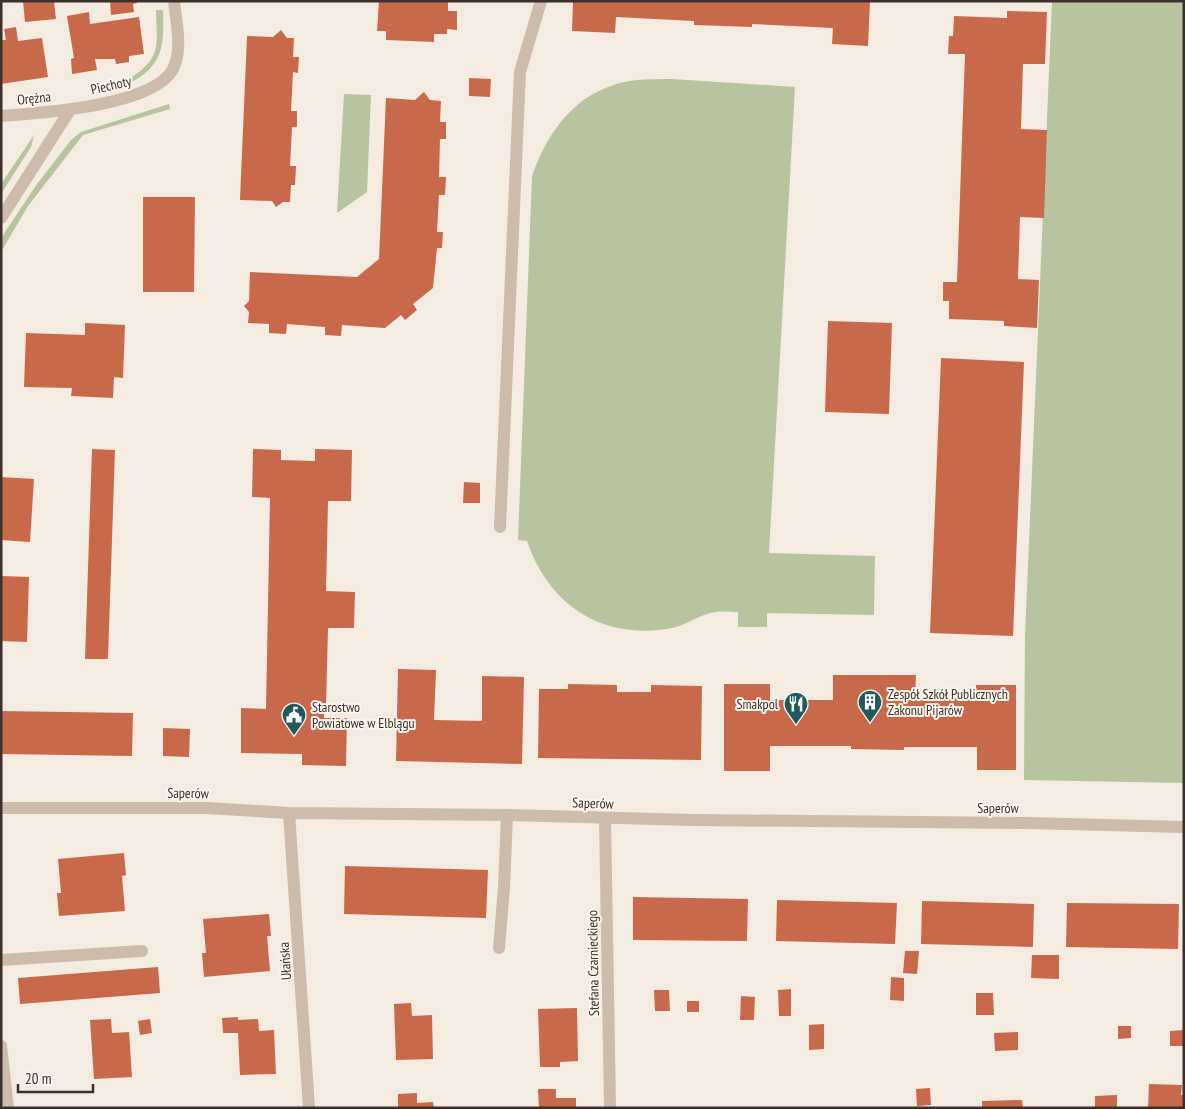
<svg xmlns="http://www.w3.org/2000/svg" width="1185" height="1109" font-family="'PT Sans Narrow',sans-serif">
	<style>
		.green { fill: #b8c4a0 }
		.building { fill: #c8694b }
		.lines { fill: none; stroke-linecap: round; stroke-linejoin: round }
		.service { stroke: #cdbbac; stroke-width: 12 }
		.minor { stroke: #cdbbac; stroke-width: 12 }
		.labels { text-anchor: middle; dominant-baseline: central; stroke-width: 4; stroke-linejoin: round; paint-order: stroke }
		.street-label { font-size: 14px; fill: #3b302b; stroke: #fbf5ee }
		.poi-label { font-size: 14px; fill: #3b302b; stroke: #fbf5ee; text-anchor: start }
	</style>
	<rect width="100%" height="100%" fill="#f4ebe1"/>
	<path class="green" d="M1052 1H1184V783L1024 780 1025 636Z
		M156 10H163C164 45 164 65 130 83L129 79C162 58 157 45 156 10Z
		M672 79 795 87 769 553 875 556 874 615 767 613V627H738V612C731 612 722 611 715 612 700 614 687 625 672 628 603 641 549 606 527 541L518 540 532 176C549 127 581 86 637 80 648 79 660 79 672 79Z
		M344 94 371 95 367 192 337 213Z
		M169 104 170 109 83 135 28 206 1 252V239L5 232 37 184 71 140 81 132Z
		M34 135 31 147 1 194V184Z"/>
	<path class="building" d="M23 1H54L56 19 25 22Z
		M110 1H136L137 3 133 4 134 12 111 15Z
		M379 1H448V11H457V30L447 29V34H434V42L386 40V31H377Z
		M573 1H870L868 46 832 44 833 28 752 24V27L694 25V21L616 17 615 33 572 31Z
		M1007 11 1047 12 1045 64H1023L1021 129 1047 130 1044 218 1020 217 1018 279 1039 280 1037 328 1004 326V321L949 319V301H943V282H957L965 54H948L949 36H953L954 16 1007 18Z
		M89 12 90 24 139 17 144 54 129 56V62L116 64 115 59H95L97 70 72 74 71 59 74 58 67 16Z
		M16 27 18 41 42 38 48 77 1 84V40H6L4 29Z
		M281 30 287 38H294L293 57H299L298 73 293 72 291 111H297V127H292L290 166H296L295 185H291L290 202H283L276 207 272 201 240 200 247 36 273 37Z
		M469 78 491 79 490 97 469 96Z
		M424 92 430 100 441 101 440 122H446V139H440L439 177H446L445 195H439L437 232H443L442 248H437L433 288 413 304 417 310 405 320 401 315 385 328 342 325 341 336 325 335V327L287 324 286 334 269 333V324L248 323 249 312 244 306 249 301 250 272 357 277 379 259 386 98 415 100Z
		M143 197H195L194 292H143Z
		M828 321 892 323 889 414 825 412Z
		M85 323 125 325 123 378 114 377 113 398 71 396 72 388 24 387 26 333 85 335Z
		M941 358 1024 362 1013 636 930 633Z
		M92 449 115 450 108 659H85Z
		M253 449 281 450V460L315 461V449L352 450 351 501H328L326 591 355 592 354 628H328L326 706H335L334 713H324V718H347L346 766 302 765V754L241 753V708L266 709 270 498 252 497Z
		M1 477 34 479 30 542 1 540Z
		M464 482 480 483V503H463Z
		M1 576 29 577 27 642 1 641Z
		M398 669 436 670 434 720 482 721V676L524 677 522 764 396 761Z
		M833 675H916L915 698H976V685H1016V770H977V747H904V750L851 749V746H770V771H724V684H770V700H833Z
		M568 684 617 685V692H651V685L702 686 701 760 538 758 539 689H568Z
		M1 711 133 713 132 756 1 754Z
		M163 728 190 729 189 757 163 756Z
		M124 853 126 875 122 876 125 911 59 916 57 893H61L58 859Z
		M345 866 488 870 486 918 344 914Z
		M633 897 748 899 747 941 633 940Z
		M777 900 897 903 895 944 776 941Z
		M922 901 1034 904 1033 947 921 944Z
		M1067 903 1179 904 1178 949 1066 947Z
		M269 914 271 936H267L270 971 204 977 202 953H206L203 919Z
		M905 951H919L917 974 903 973Z
		M1032 955H1059V979L1031 978Z
		M158 967 160 993 20 1004 18 978Z
		M891 977 904 978V1001L890 1000Z
		M791 989V1016H779L778 990Z
		M654 990H669L670 1011H655Z
		M976 993H993L994 1015H976Z
		M741 996 755 997 754 1020H740Z
		M687 1001H699V1012H687Z
		M411 1003 412 1016 432 1015 433 1059 396 1060 394 1004Z
		M577 1008 578 1061 560 1062V1067H540L538 1009Z
		M238 1017V1020L258 1019 259 1031 274 1030 276 1074 240 1075 238 1033H223L222 1018Z
		M111 1019 112 1033 129 1032 132 1077 94 1079 90 1020Z
		M150 1019 152 1033 140 1035 138 1021Z
		M824 1024V1049L809 1050V1025Z
		M1118 1026H1131V1038L1118 1039Z
		M1184 1030V1046H1170V1031Z
		M1018 1032V1050L995 1051 994 1033Z
		M1149 1084 1182 1085 1181 1095H1184V1108H1148Z
		M930 1088 931 1105 917 1106 916 1089Z
		M538 1089H556V1098H576V1108H539Z
		M417 1093V1103L433 1102 434 1108H398V1094Z
		M1117 1095V1108H1095V1096Z
		M1022 1100 1023 1108H982V1101Z"/>
	<g class="lines">
		<path class="service" d="M500 527 520 72 541 1
			M499 948 504 887 507 815
			M1 960 142 951"/>
		<path class="minor" d="M1 116C40 113 154 106 173 69 183 49 176 22 174 1
			M1 218 70 110
			M1 808H207L289 813 507 815 693 820 1028 823 1184 827
			M289 813 309 1108
			M605 818 610 1108
			M1 1046 8 1108"/>
	</g>
	<defs>
		<symbol id="building-pin" viewBox="-11 -11 22 30"><path d="M0 17L-7.5 6A9.5 9.5 0 1 1 7.5 6Z" fill="#1f5a5e" stroke="#fbf5ee"/><path d="M-4-6H4V6H1V3H-1V6H-4ZM-2.5-4.3h1.7v1.8h-1.7ZM.8-4.3h1.7v1.8H.8ZM-2.5-1h1.7V.8h-1.7ZM.8-1h1.7V.8H.8Z" fill="#fff"/></symbol>
		<symbol id="restaurant-pin" viewBox="-11 -11 22 30"><path d="M0 17L-7.5 6A9.5 9.5 0 1 1 7.5 6Z" fill="#1f5a5e" stroke="#fbf5ee"/><path d="M-5-6h1v4h1v-4h1v4h1v-4h1v5L-1.5 .5V6h-2V.5L-5-1ZM5-6V6H3V1.5H1.5Q1.5-4 5-6Z" fill="#fff"/></symbol>
		<symbol id="civic-pin" viewBox="-11 -11 22 30"><path d="M0 17L-7.5 6A9.5 9.5 0 1 1 7.5 6Z" fill="#1f5a5e" stroke="#fbf5ee"/><path d="M-.6-6.5H3V-4.5H.6V-3L4-1V1h2V6H-6V1h2V-1L-.6-3ZM-1.2 2.5V6h2.4V2.5Z" fill="#fff"/></symbol>
	</defs>
	<g fill-rule="evenodd">
		<use href="#building-pin" x="856" y="688" width="28" height="38"/>
		<use href="#restaurant-pin" x="782" y="690" width="28" height="38"/>
		<use href="#civic-pin" x="280" y="701" width="28" height="38"/>
	</g>
	<g class="labels">
		<g class="street-label">
			<text transform="translate(111 85) rotate(-13)">Piechoty</text>
			<text transform="translate(34 98) rotate(-6)">Orężna</text>
			<text transform="translate(188 793) rotate(1)">Saperów</text>
			<text transform="translate(593 803) rotate(2)">Saperów</text>
			<text x="998" y="808">Saperów</text>
			<text transform="translate(285 961) rotate(-94)">Ułańska</text>
			<text transform="translate(593 963) rotate(-91)">Stefana Czarnieckiego</text>
		</g>
		<g class="poi-label">
			<text x="888" y="694">Zespół Szkół Publicznych<tspan x="888" dy="16">Zakonu Pijarów</tspan></text>
			<text x="778" y="704" text-anchor="end">Smakpol</text>
			<text x="312" y="707">Starostwo<tspan x="312" dy="16">Powiatowe w Elblągu</tspan></text>
		</g>
	</g>
	<rect width="1185" height="1109" fill="none" stroke="#3b302b" stroke-width="5"/>
	<path d="M18 1084v8h75v-8" fill="none" stroke="#3b302b" stroke-width="2.5"/>
	<text x="25" y="1084" font-size="15" fill="#3b302b" stroke="#fbf5ee" stroke-width="4" paint-order="stroke">20 m</text>
</svg>
